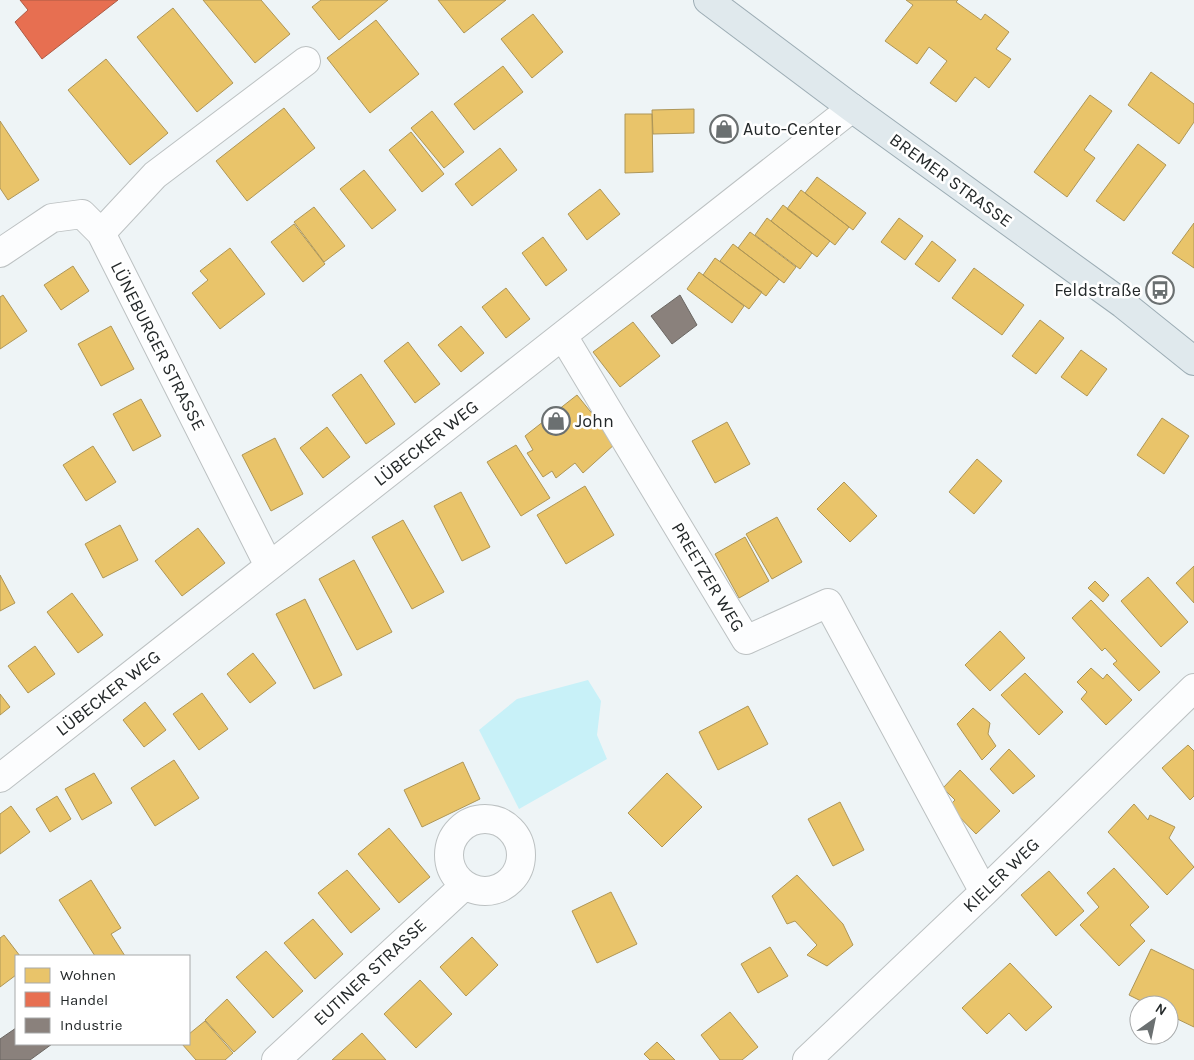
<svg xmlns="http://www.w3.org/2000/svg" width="1194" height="1060" font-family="Karla,sans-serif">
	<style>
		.green { fill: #c8f1f8 }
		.homes { fill: #e9c46a; stroke: #ae9657 }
		.shops { fill: #e76f51; stroke: #ac5a45 }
		.industry { fill: #8a817c; stroke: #6b6763 }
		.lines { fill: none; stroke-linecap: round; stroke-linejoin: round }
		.minor-casing { stroke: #bcc1c2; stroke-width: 30 }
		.major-casing { stroke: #9cacb4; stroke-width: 30 }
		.minor { stroke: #fcfdfe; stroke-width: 28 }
		.major { stroke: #e0e9ed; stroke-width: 28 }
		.labels { text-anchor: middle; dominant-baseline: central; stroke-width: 5; stroke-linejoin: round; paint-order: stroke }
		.poi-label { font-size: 18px; fill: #24292a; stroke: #fff; text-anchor: start }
		.street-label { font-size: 18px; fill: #24292a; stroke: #fff }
	</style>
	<rect width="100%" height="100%" fill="#eef4f6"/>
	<path class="green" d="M588 680 601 701 597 735 607 759 519 809 479 730 517 699Z"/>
	<path class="homes" d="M203 0H261L290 34 255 63Z
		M321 0H388L339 40 312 7Z
		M438 0H506L464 33Z
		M906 0H958L956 2 981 20 985 14 1009 32 996 49 1011 59 989 88 975 77 956 102 930 83 947 61 929 47 917 64 885 41 913 5Z
		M173 8 233 83 197 112 137 37Z
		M533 14 563 52 532 78 501 39Z
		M376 20 419 74 370 113 327 58Z
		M106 59 168 133 130 165 68 90Z
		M503 66 523 92 474 130 454 104Z
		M1151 72 1194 104V122L1179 144 1128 105Z
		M1090 95 1112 111 1084 150 1095 158 1067 197 1034 172Z
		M284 108 315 148 247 201 216 161Z
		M694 109V133L653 134 652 110Z
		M432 111 464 152 444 168 411 128Z
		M625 114H652L653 172 625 173Z
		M0 121 39 180 8 200 0 188Z
		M411 132 444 174 422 192 389 150Z
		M1138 144 1166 165 1124 221 1096 201Z
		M500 148 517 170 472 206 455 184Z
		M364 170 396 210 372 229 340 189Z
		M817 177 866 213 853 230 805 193Z
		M600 189 620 214 587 240 568 214Z
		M801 190 849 227 835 245 787 209Z
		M783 205 830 241 817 257 771 221Z
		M314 207 345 246 324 262 294 222Z
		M767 218 812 253 800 269 755 235Z
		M899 218 923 236 905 260 881 242Z
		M1194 223V268L1172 253Z
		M294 224 325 264 303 282 271 242Z
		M750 232 796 267 784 283 738 248Z
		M543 237 567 270 546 286 522 253Z
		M932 241 956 260 939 282 915 264Z
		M733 244 779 279 766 296 720 261Z
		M230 248 265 294 220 329 192 293 208 280 200 271Z
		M715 258 762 292 749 309 703 275Z
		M73 266 89 291 61 310 44 285Z
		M974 268 1024 305 1002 335 952 298Z
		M699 272 744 306 732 323 687 289Z
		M506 288 530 319 506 338 482 307Z
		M3 295 27 331 0 349V297Z
		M1040 320 1064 338 1036 374 1012 356Z
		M633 322 660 356 620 387 593 352Z
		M111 326 134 369 101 386 78 344Z
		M461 326 484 353 461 372 438 345Z
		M408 342 440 384 415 403 384 361Z
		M1081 350 1107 369 1087 396 1061 377Z
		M361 374 395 424 366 444 332 395Z
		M577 395 616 443 583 473 575 463 556 478 552 471 543 477 527 453 533 450 525 436Z
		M141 399 161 436 133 451 113 414Z
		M1162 418 1189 436 1164 474 1137 455Z
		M727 422 750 464 715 483 692 441Z
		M327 427 350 457 323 478 300 448Z
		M275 438 303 494 271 511 242 455Z
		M516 445 550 498 521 516 487 462Z
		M93 446 116 482 86 501 63 465Z
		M977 459 1002 481 974 514 949 492Z
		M844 482 877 516 850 542 817 509Z
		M585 486 614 535 566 564 537 515Z
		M461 492 490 547 462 561 434 506Z
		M777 517 802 562 772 579 746 534Z
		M403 520 444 592 412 609 372 537Z
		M120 525 138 560 103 578 85 544Z
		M198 528 225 563 182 596 155 561Z
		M745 537 769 581 739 598 715 554Z
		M354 560 392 632 357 650 319 579Z
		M1194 566V603L1176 583Z
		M0 575 15 603 0 611Z
		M1148 577 1188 622 1161 647 1121 601Z
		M1095 581 1109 595 1103 602 1088 588Z
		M72 593 103 635 78 653 47 612Z
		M305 599 342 675 314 689 276 614Z
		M1091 600 1160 672 1139 691 1113 664 1117 661 1105 648 1102 651 1072 618Z
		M1000 631 1025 658 990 691 965 665Z
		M35 646 55 674 28 693 8 666Z
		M253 653 276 683 250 703 227 674Z
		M1091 668 1103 679 1107 674 1132 700 1106 725 1081 699 1087 692 1077 682Z
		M1025 673 1063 712 1039 735 1001 695Z
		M202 693 228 729 199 750 173 714Z
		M0 694 10 707 0 715Z
		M145 702 166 730 144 747 123 720Z
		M748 706 768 744 718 770 699 732Z
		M973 708 990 723 988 734 996 746 982 760 957 724Z
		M1188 745 1194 751V796L1190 800 1162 768Z
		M1009 749 1035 776 1013 794 990 769Z
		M174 760 199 798 155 826 131 788Z
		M463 762 480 799 422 827 404 790Z
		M960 770 1000 811 976 834 949 806 955 800 943 788Z
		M94 773 112 803 82 820 65 789Z
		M667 773 702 807 662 847 628 813Z
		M57 796 71 819 50 832 36 809Z
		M840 802 864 850 833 866 808 819Z
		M1134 804 1148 820 1150 815 1175 827 1169 838 1194 867 1167 895 1108 832Z
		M11 806 30 832 0 854V814Z
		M389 828 430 877 399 903 358 854Z
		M1114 868 1149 907 1130 925 1145 941 1119 966 1080 925 1099 907 1087 893Z
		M347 870 380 909 351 933 318 893Z
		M1049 871 1084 911 1056 936 1021 895Z
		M797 875 843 924 853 945 827 966 807 955 817 945 795 921 787 924 772 896Z
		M91 880 121 928 111 934 125 956H95L59 900Z
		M611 892 637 944 597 963 572 911Z
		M313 919 343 954 315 979 284 943Z
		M4 935 20 956H16V975L0 987V938Z
		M472 937 498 965 466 996 440 967Z
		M770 947 788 976 758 993 741 964Z
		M1151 949 1194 970V1027L1169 1015V1005H1149L1129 995Z
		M266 951 303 991 273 1018 236 977Z
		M1010 963 1052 1007 1026 1031 1009 1013 987 1034 962 1008Z
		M420 980 452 1014 416 1048 384 1014Z
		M227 999 256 1032 234 1052 205 1020Z
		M730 1012 758 1047 742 1060H720L701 1035Z
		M205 1021 233 1053 225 1060H196L182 1044H189V1034Z
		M362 1033 386 1060H332Z
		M657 1042 675 1060H650L644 1054Z"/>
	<path class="shops" d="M20 0H118L42 59 15 22 28 10Z"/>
	<path class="industry" d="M680 295 697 325 672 344 651 316Z
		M16 1028V1044H52L30 1060H0V1039Z"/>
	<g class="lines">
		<defs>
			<path id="minor" d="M101 233 155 175 306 61
				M0 253 52 218 82 214 101 233 269 566
				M563 336 746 640 828 603 984 892
				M0 778 852 108
				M449 855a36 36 0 1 1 72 0a36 36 0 1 1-72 0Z
				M276 1060 465 885
				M807 1060 984 892 1194 688"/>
			<path id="major" d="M708 0 852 108 1123 304 1194 361"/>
		</defs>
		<use href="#minor" class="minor-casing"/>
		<use href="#major" class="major-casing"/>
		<use href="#minor" class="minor"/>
		<use href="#major" class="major"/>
	</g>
	<defs>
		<symbol id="shop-ring" viewBox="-11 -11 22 22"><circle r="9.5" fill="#fff" stroke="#6b7071" stroke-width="1.5"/><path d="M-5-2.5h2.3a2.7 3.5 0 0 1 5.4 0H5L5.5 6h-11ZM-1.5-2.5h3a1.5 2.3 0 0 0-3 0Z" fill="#6b7071"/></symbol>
		<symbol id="bus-ring" viewBox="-11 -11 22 22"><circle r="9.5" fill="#fff" stroke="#6b7071" stroke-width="1.5"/><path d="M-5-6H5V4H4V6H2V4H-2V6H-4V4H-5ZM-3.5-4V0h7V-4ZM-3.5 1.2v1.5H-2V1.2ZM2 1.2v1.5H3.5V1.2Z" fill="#6b7071"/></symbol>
	</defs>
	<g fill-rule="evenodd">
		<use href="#shop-ring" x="708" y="113" width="32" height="32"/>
		<use href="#bus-ring" x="1144" y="274" width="32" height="32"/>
		<use href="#shop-ring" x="540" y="405" width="32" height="32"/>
	</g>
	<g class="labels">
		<g class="poi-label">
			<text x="743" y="129">Auto-Center</text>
			<text x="1141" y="290" text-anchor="end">Feldstraße</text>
			<text x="575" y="421">John</text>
		</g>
		<g class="street-label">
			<text transform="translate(951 180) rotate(36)">BREMER STRASSE</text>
			<text transform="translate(158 346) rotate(63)">LÜNEBURGER STRASSE</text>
			<text transform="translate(426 443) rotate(-38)">LÜBECKER WEG</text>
			<text transform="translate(708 577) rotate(59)">PREETZER WEG</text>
			<text transform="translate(108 693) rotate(-38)">LÜBECKER WEG</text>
			<text transform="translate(1001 875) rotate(-44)">KIELER WEG</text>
			<text transform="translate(370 972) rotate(-43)">EUTINER STRASSE</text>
		</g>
	</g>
	<rect x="15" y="955" width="175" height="90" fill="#ffffff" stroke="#a7a9aa"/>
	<rect x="25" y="968" width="25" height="15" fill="#e9c46a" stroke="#a7a9aa"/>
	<text x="60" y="980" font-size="15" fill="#24292a">Wohnen</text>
	<rect x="25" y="992" width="25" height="15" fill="#e76f51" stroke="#a7a9aa"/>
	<text x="60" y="1005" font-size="15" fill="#24292a">Handel</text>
	<rect x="25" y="1018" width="25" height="15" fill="#8a817c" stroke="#a7a9aa"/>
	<text x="60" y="1030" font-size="15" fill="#24292a">Industrie</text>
	<g transform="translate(1154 1020) rotate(33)"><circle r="24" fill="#ffffff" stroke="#a7a9aa"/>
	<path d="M0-4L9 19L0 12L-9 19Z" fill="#6b7071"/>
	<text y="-8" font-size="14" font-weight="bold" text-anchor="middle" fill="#24292a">N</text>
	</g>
</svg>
